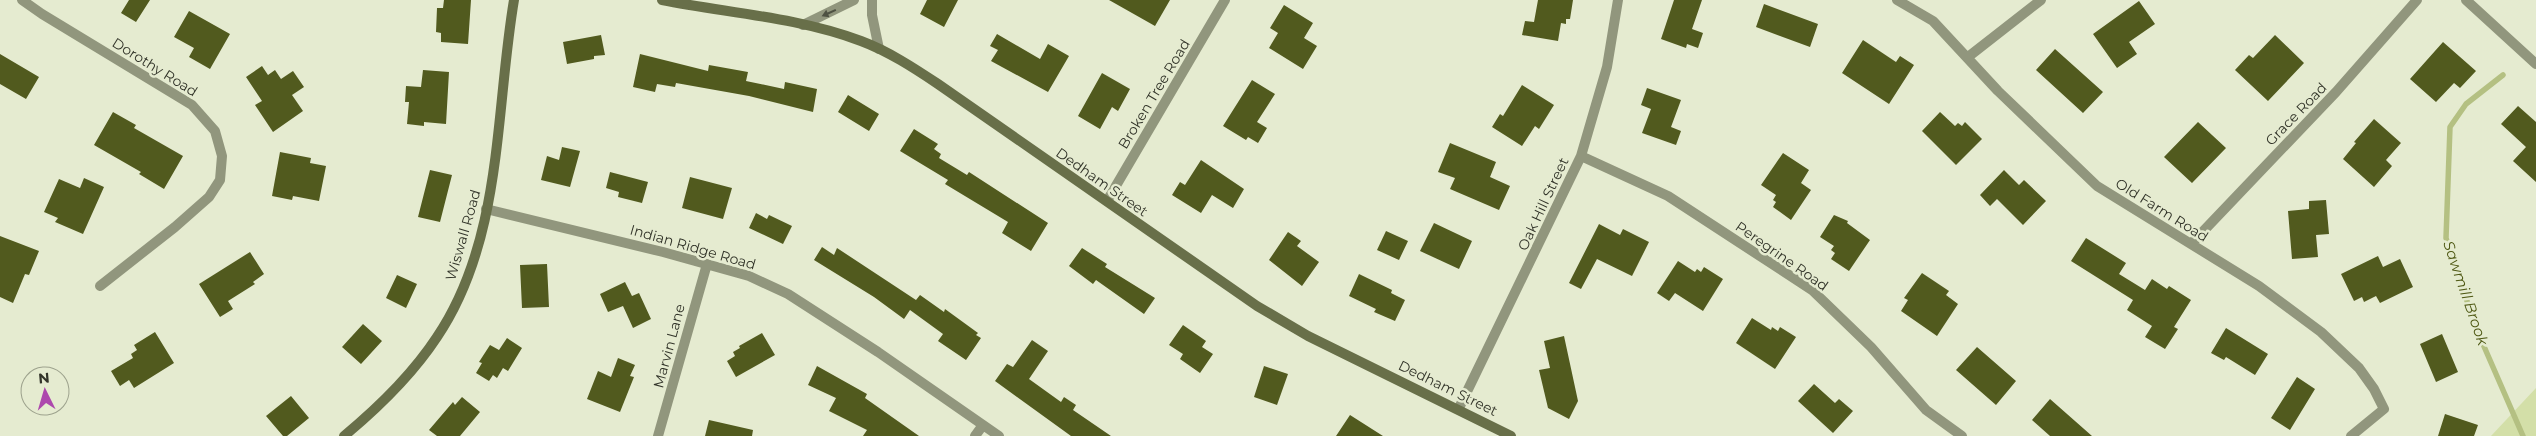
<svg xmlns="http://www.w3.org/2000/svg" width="2536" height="436" font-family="Montserrat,sans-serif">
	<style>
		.green { fill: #d3dfa8 }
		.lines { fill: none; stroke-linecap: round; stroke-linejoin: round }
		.stream { stroke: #b4c082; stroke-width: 5.5 }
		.building { fill: #515a1e }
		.street { stroke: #91967d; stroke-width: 10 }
		.secondary { stroke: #686f49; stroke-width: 10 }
		.oneway { fill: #4e5142 }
		.labels { text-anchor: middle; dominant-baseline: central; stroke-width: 5; stroke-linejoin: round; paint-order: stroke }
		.street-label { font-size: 14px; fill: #323429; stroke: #e5ebd0 }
		.water-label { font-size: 15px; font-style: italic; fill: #4e5813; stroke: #e5ebd0 }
	</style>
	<rect width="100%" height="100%" fill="#e5ebd0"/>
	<path class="green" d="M2536 388V436H2491Z"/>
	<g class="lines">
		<path class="stream" d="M2503 75 2466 104 2450 127 2446 238 2476 328 2523 436"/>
	</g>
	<path class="building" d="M129 0H150L136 22 121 13Z
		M444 0H471L468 44 441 42V33L436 32 437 8H443Z
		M927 0H958L944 27 920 14Z
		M1109 0H1170L1155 26Z
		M1538 0H1573L1570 19H1566V24L1561 23 1558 41 1522 35 1525 21 1534 22Z
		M1674 0H1702L1692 29 1703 33 1698 48 1687 44 1686 48 1661 39Z
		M2139 1 2155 24 2129 42 2137 54 2117 68 2093 34Z
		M1764 4 1818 24 1810 47 1756 27Z
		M1284 5 1313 23 1304 38 1317 46 1303 69 1269 48 1278 33 1270 28Z
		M189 11 230 34 210 69 189 57 194 48 174 37Z
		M997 34 1040 59 1048 44 1069 56 1048 92 991 61 998 50 990 46Z
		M601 35 605 55 594 56V59L567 64 563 42Z
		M2275 35 2304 63 2268 101 2235 70 2249 55 2253 58Z
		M1863 40 1896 62 1900 56 1914 65 1889 104 1842 73Z
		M2443 42 2476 71 2460 88 2454 83 2436 102 2410 79Z
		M2055 49 2103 92 2083 113 2036 70Z
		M0 54 39 77 26 99 0 84Z
		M640 54 708 71 709 65 748 72 746 81 784 89 785 82 817 89 813 112 749 96 676 83 675 87 657 84 655 92 633 87Z
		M262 66 268 75 275 70 281 79 293 71 304 87 292 95 303 111 273 132 255 105 262 101 246 77Z
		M423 70 449 72 446 124 424 122V126L407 124 409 102H405L406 86 421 87Z
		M1102 73 1130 89 1118 111 1112 107 1100 129 1078 116Z
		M1252 80 1275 94 1257 122 1267 128 1258 143 1248 137 1246 140 1223 126Z
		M1522 85 1554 105 1539 129 1535 126 1522 146 1492 127 1500 114 1503 116Z
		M1647 88 1681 100 1671 127 1681 131 1676 145 1642 133 1651 109 1641 105Z
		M848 95 879 114 869 131 838 112Z
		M2518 106 2536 122V182L2513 161 2526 147 2501 124Z
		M113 112 136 125 134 128 183 156 164 189 139 174 141 172 94 145Z
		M1940 112 1955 126 1958 123 1962 126 1965 122 1982 139 1956 165 1922 131Z
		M2374 119 2401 143 2386 160 2392 166 2374 187 2343 159 2356 143 2354 142Z
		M2198 122 2226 148 2192 183 2164 157Z
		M914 129 938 144 934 149 941 154 939 158 967 175 969 172 1048 223 1031 251 1002 233 1008 222 945 184 948 180 900 151Z
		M1450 143 1496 162 1490 177 1510 186 1499 210 1450 189 1455 178 1438 172Z
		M562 147 580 151 570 187 541 180 547 156 559 160Z
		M280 152 311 158 310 163 326 166 319 201 293 196 292 200 272 196Z
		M1783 153 1809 170 1801 183 1811 190 1791 220 1773 207 1776 202 1773 200 1776 195 1761 185Z
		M1201 160 1244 189 1233 208 1212 195 1201 213 1172 195 1180 182 1185 185Z
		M430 170 452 175 440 222 418 217Z
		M2004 170 2019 185 2024 180 2046 201 2023 225 1997 199 1990 206 1980 195Z
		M610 172 648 182 642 203 618 197 619 192 606 188Z
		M690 177 732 188 723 219 682 208Z
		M84 178 104 187 83 234 55 222 58 218 44 212 59 179 80 188Z
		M2326 200 2329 234 2316 235 2318 257 2292 259 2288 211 2309 209V201Z
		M756 213 767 219 769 215 792 226 783 244 749 228Z
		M1834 215 1848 221 1847 223 1870 240 1849 271 1831 259 1835 253 1831 250 1834 246 1820 237Z
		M1434 223 1472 241 1459 269 1420 251Z
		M1599 224 1620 235 1623 229 1649 242 1632 276 1597 259 1581 289 1569 283Z
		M1386 231 1408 241 1399 260 1377 250Z
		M1288 232 1301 241 1297 246 1319 262 1302 286 1269 260Z
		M0 236 39 251 29 275 25 274 13 303 0 297Z
		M2086 238 2126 263 2119 274 2145 290 2152 279 2167 289 2169 286 2191 300 2174 327 2178 329 2165 349 2145 337 2152 326 2127 310 2133 300 2071 261Z
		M822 247 834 255 837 248 916 300 920 295 944 312 945 309 978 333 976 335 981 338 966 360 938 341 943 334 910 310 904 319 874 297 814 260Z
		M1082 248 1107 264 1105 267 1155 298 1144 314 1096 280 1093 284 1069 266Z
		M250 252 264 274 253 282 255 284 228 301 233 309 220 317 199 284Z
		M2378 256 2383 267 2400 259 2413 287 2380 303 2376 296 2364 302 2362 297 2354 301 2341 274Z
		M1678 261 1695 272 1697 269 1701 272 1704 267 1723 279 1703 311 1675 293 1669 301 1657 293Z
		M547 264 549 307 522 308 520 265Z
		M1922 273 1949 291 1946 295 1958 304 1937 336 1901 311 1908 300 1904 298Z
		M1359 274 1392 290 1391 293 1405 300 1395 321 1374 312 1376 309 1349 296Z
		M397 275 417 284 406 308 386 298Z
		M625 282 632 296 639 293 651 319 633 328 623 306 608 312 600 294Z
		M1752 318 1771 330 1772 327 1778 331 1780 327 1796 337 1775 369 1736 343Z
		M363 324 382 341 361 364 342 347Z
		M1183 325 1206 341 1202 347 1213 354 1200 373 1180 359 1183 354 1169 345Z
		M2226 328 2268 354 2255 375 2226 357 2224 360 2211 353Z
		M155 332 174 363 134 388 129 380 120 386 111 371 133 358 131 354 137 350 134 345Z
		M762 333 775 355 736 377 727 361 735 356 733 352 740 348 739 346Z
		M2442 334 2458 372 2436 382 2420 344Z
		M1564 336 1578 401 1569 419 1548 408 1539 370 1550 368 1544 341Z
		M507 338 522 348 508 371 503 368 497 378 493 375 489 381 476 373 482 363 479 362 490 345 499 350Z
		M1032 340 1048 351 1029 379 1061 402 1064 397 1076 405 1073 410 1111 436H1071L995 381 1007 364 1013 367Z
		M1977 347 2016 381 1996 405 1956 370Z
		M618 358 635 365 630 376 634 377 620 412 587 399 598 371 611 377Z
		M817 366 867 394 865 398 919 436H863L867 430 829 411 836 398 808 385Z
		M1264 366 1288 374 1277 405 1254 397Z
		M2297 377 2315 389 2290 430 2271 418Z
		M1814 384 1835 403 1839 399 1853 411 1833 433 1798 401Z
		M291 396 309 418 287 436H283L266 416Z
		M462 397 480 412 460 436H437L429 430 453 402 455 405Z
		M2050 399 2092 436H2050L2032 420Z
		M2445 414 2478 425 2474 436H2438Z
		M1350 415 1383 436H1336Z
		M709 420 753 430 752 436H705Z"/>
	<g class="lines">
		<path class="street" d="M22 0 42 14 192 105 215 131 222 156 220 180 209 197 175 227 100 286
			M872 0V15L879 49
			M1897 0 1933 21 1998 91 2097 186 2259 286 2321 332 2359 368 2374 389 2384 409 2351 436
			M2466 0 2536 64
			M803 25 854 0
			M1968 57 2041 0
			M1581 156 1668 196 1812 290 1871 347 1926 410 1962 436
			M1107 201 1225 0
			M486 209 663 252 749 276 788 294 878 352 999 436
			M2191 244 2336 92 2417 0
			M1459 408 1581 156 1607 67 1618 0
			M658 436 707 264
			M975 436 983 425"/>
		<path class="secondary" d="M662 0C728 13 797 17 861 41 888 51 914 68 938 84L1257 306 1308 336 1511 436
			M344 436C379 407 412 375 437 337 503 239 495 112 514 0"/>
	</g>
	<defs><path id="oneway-solid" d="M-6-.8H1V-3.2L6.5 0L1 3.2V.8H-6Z" transform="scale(1.25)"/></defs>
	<use class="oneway" href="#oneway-solid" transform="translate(829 13) rotate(156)"/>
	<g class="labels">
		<g class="street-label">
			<text transform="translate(155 67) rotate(32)">Dorothy Road</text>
			<text transform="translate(1154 94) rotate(-59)">Broken Tree Road</text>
			<text transform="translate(2296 114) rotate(-46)">Grace Road</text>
			<text transform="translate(1102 182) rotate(35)">Dedham Street</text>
			<text transform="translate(1543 204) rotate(-65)">Oak Hill Street</text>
			<text transform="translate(2162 210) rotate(32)">Old Farm Road</text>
			<text transform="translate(463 235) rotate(-74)">Wiswall Road</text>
			<text transform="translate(693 247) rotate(16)">Indian Ridge Road</text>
			<text transform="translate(1782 256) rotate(35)">Peregrine Road</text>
			<text transform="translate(669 346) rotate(-75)">Marvin Lane</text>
			<text transform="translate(1448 388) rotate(26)">Dedham Street</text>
		</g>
		<g class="water-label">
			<text transform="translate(2466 293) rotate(71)">Sawmill Brook</text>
		</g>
	</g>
	<g transform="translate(45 391) rotate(355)"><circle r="24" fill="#e5ebd0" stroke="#9da28d"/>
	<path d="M0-4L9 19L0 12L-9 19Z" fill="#ad48ad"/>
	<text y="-8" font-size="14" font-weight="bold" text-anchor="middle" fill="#323429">N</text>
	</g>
</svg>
